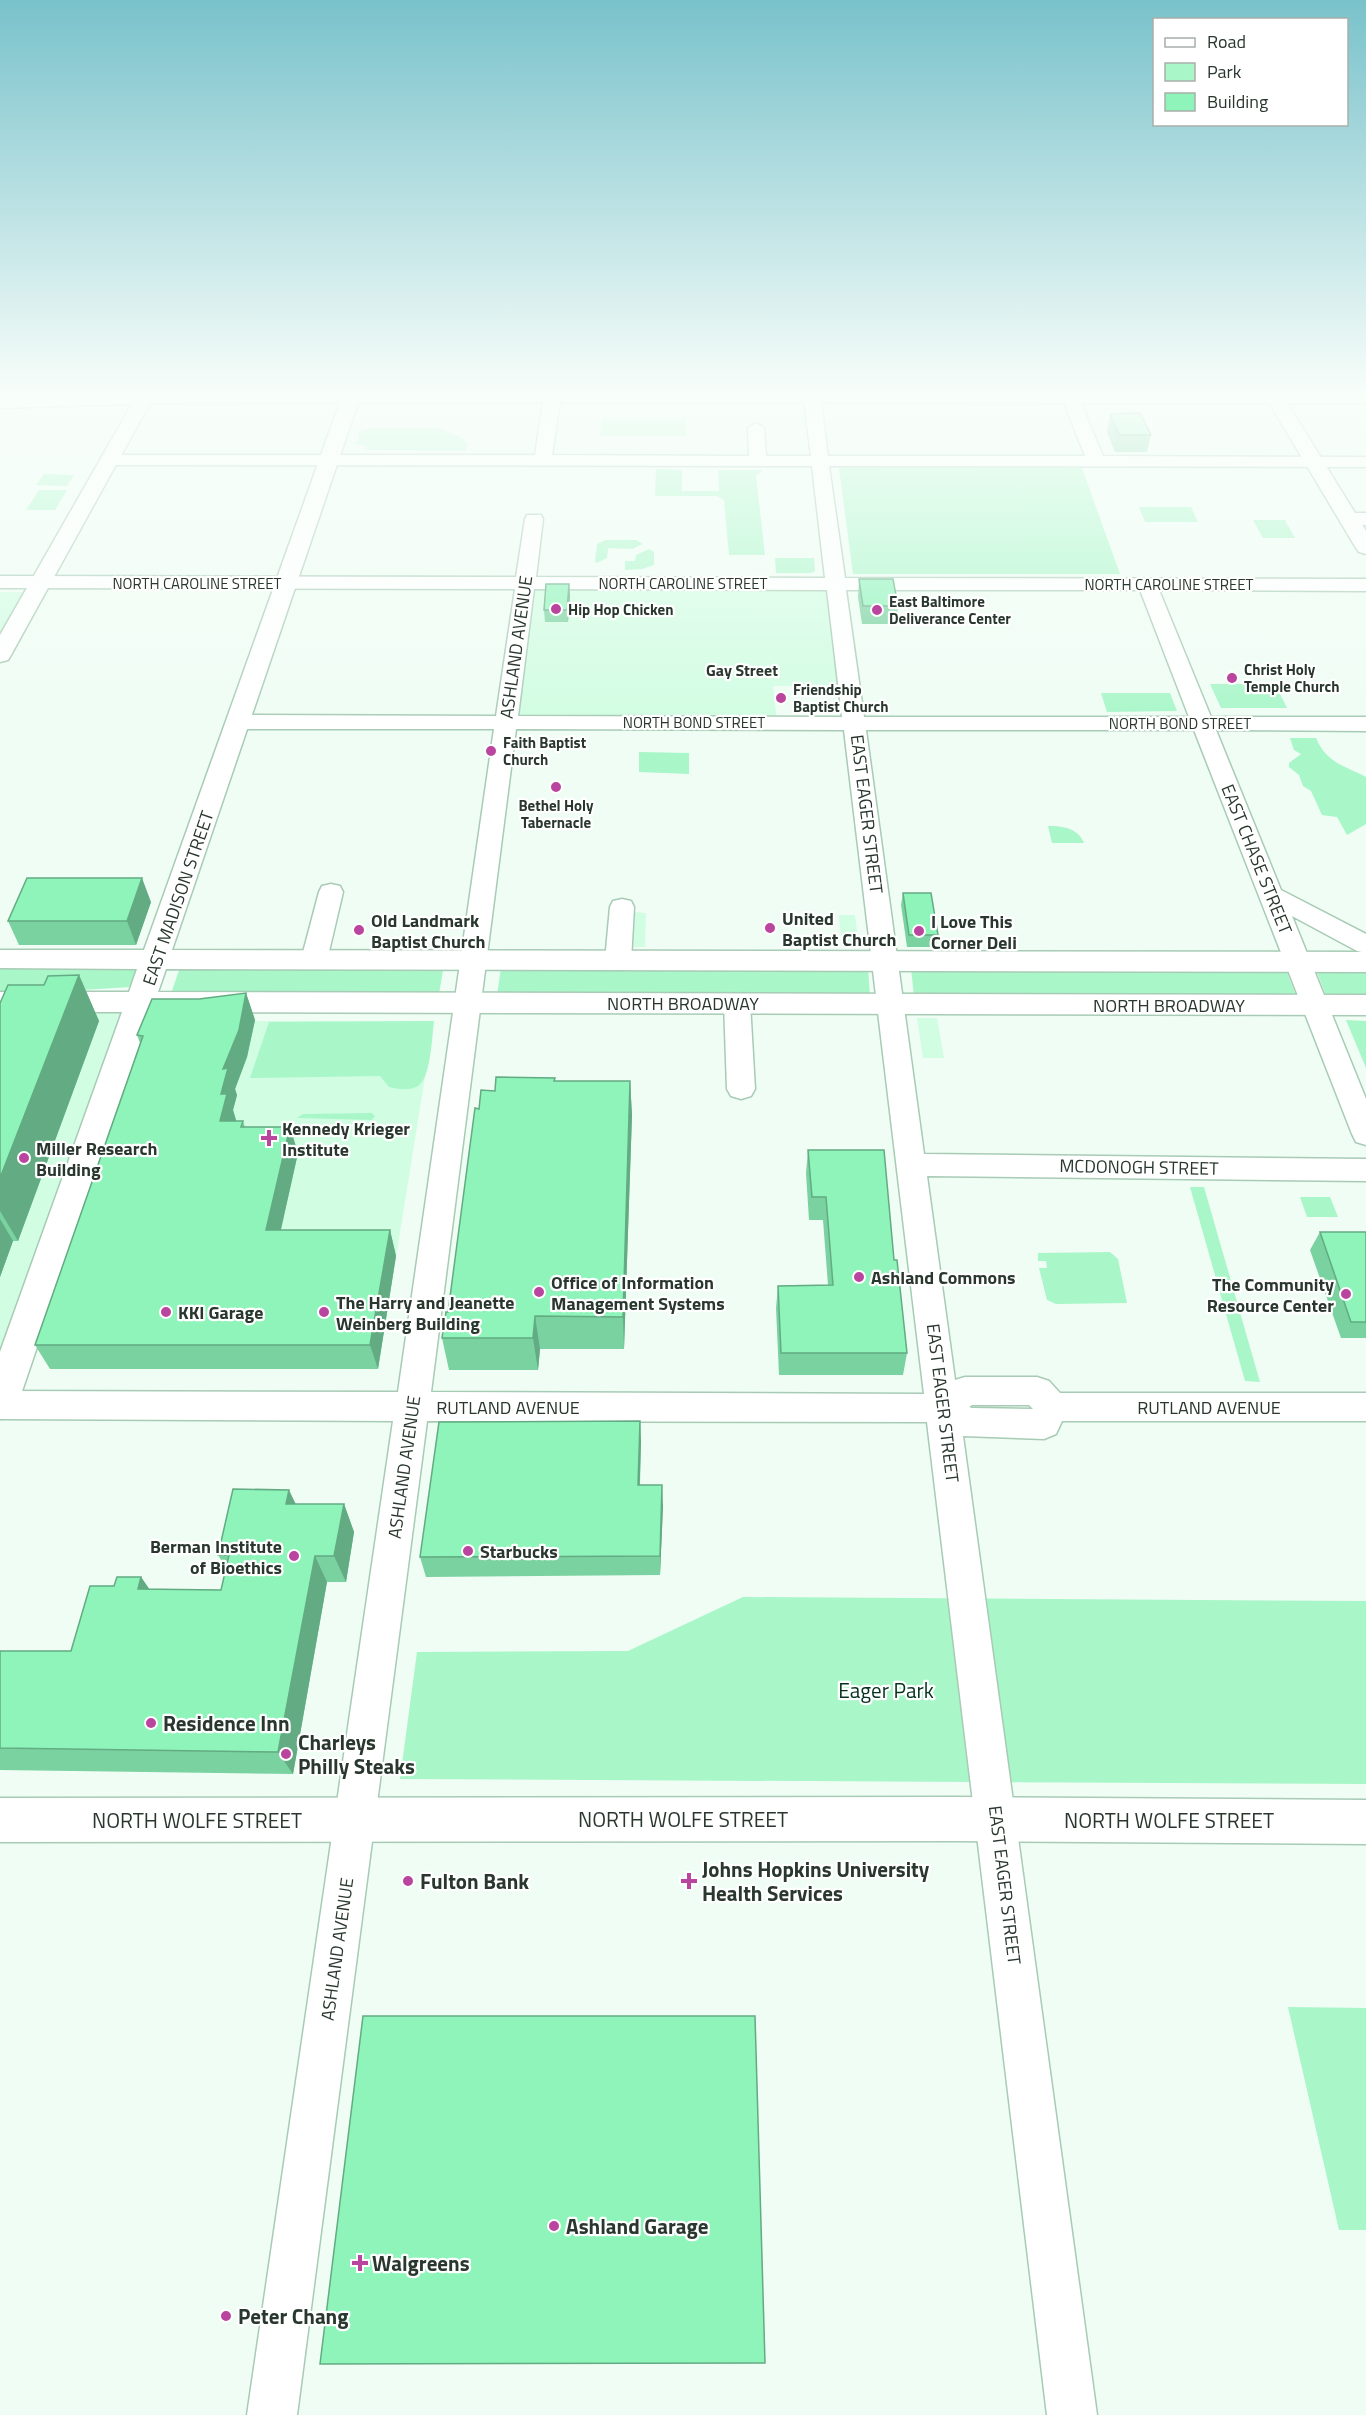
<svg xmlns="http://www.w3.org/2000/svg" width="1366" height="2415" font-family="'Titillium Web',sans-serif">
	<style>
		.built { fill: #d1fde2 }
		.green { fill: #a9f6c9 }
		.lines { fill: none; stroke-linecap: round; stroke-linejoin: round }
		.minor-casing { stroke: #a8cbb5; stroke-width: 3 }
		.major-casing { stroke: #a8cbb5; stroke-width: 3 }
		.minor { fill: #fff; fill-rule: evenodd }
		.major { fill: #fff; fill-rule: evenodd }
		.wall { fill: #7ad2a0 }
		.shaded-wall { fill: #63ab82 }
		.building { fill: #8ef4ba; stroke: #63ab82; stroke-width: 1.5 }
		.poi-dot { fill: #b9459e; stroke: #fff; stroke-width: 2 }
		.labels { text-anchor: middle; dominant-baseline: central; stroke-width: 4.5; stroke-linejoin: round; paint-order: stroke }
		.far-street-label { font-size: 15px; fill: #29372e; stroke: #fff }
		.far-poi-label { font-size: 15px; font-weight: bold; fill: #29372e; stroke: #fff; text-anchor: start }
		.far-neighbourhood-label { font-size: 16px; font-weight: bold; fill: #29372e; stroke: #fff }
		.street-label { font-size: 18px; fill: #29372e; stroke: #fff }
		.poi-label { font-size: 18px; font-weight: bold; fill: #29372e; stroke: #fff; text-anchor: start }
		.near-park-label { font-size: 21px; fill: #04321d; stroke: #fff }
		.near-poi-label { font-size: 21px; font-weight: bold; fill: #29372e; stroke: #fff; text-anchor: start }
		.near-street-label { font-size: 21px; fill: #29372e; stroke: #fff }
	</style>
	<rect width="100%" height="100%" fill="#effdf4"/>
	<path class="built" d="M529 583 836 584 850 686H773L777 722H508Z
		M0 592H25L0 635Z
		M633 912 646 913 645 947H632Z
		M839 915H855L859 947H842Z
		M0 1012H115L123 1014 0 1363Z
		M917 1018H937L944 1058H923Z
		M161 1021H434L378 1369H50Z"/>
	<path class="green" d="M602 419H686V436H600Z
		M371 428H438L459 436 468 443 466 451 368 450 365 448 367 446 352 444 358 441 359 432Z
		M839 468H1082L1120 574H853Z
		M656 469 682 470V491H719L718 470H763L756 476 765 555H729L724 500 717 496H655Z
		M44 474 74 475 67 486 36 485Z
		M39 490H67L55 510H26Z
		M1139 507H1191L1198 522H1145Z
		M1253 520H1285L1295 538H1263Z
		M605 540H636L643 544 632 549 608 548 607 558 597 563 595 562 597 544Z
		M649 549 654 552V565L642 569 625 570V561H635L636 555Z
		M775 558H814L815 571 811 573H776Z
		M1210 684H1275L1287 708H1221Z
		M1101 693H1170L1177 711 1107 712Z
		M1290 738H1316C1327 763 1343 765 1366 777V824L1347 835 1337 817 1322 815 1311 791 1303 786 1299 775 1289 767V763L1301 754 1294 750Z
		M639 752 689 753V774L639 772Z
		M1048 826C1063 826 1078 828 1084 843H1052Z
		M0 968 137 969 131 987 0 995Z
		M501 968 868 969 870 996 497 995Z
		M911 968 1286 970 1297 998 914 996Z
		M179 970H443L439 994H171Z
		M1316 970H1366V998H1327Z
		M1346 1020 1366 1021V1068Z
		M434 1021C432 1036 431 1078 418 1086 409 1091 398 1089 389 1087L380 1076 250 1078 269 1022Z
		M372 1113 375 1116 372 1120 297 1118 303 1114Z
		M1190 1187H1204L1260 1382 1245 1381Z
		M1300 1197H1330L1338 1217H1307Z
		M1110 1252 1118 1259 1127 1303 1056 1304 1047 1300 1039 1268H1047L1046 1261H1038V1253Z
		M743 1597 1366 1601V1784L400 1779 417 1652 628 1651Z
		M1288 2007 1366 2008V2230H1339Z"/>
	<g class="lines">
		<defs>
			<path id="minor" d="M545 391 1366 393V403H1081L1103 456 1366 457V467L829 466 845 578 1366 579V591L1159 590 1211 717H1366V731L1216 730 1281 890 1366 934V953L1357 951 1292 916 1366 1099V1145L1356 1142 1352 1134 1194 730H866L924 1154 1366 1159V1181L927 1176 955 1380 965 1377H1037L1049 1381 1060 1393H1366V1421H1062L1056 1434 1044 1439 963 1436 1097 2415H1047L927 1422 427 1421 297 2415H247L393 1421 0 1419V1391L398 1392 494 729H239L231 727 228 722 231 717 239 715 496 716 515 589 0 588V576L516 577 525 519 527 515H541L543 519 536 577 825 578 812 466 109 465 103 464 100 460 103 456 109 455H535L543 402H351L343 397 351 392ZM560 402H804L811 456H766L764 428 756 423 748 428 749 456 552 455ZM821 402 1064 403 1085 456H828ZM534 589 827 590 842 717 518 716ZM846 590H1140L1189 717H864ZM516 729 844 730 924 1394 431 1392ZM972 1405H1029L1033 1409 972 1408 969 1407Z
				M1348 513H1366V525L1341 523 1339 519 1341 515Z
				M331 884 340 886 343 892 327 960 323 966 314 969 305 966 301 960 319 892 322 886Z
				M622 899 631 901 634 907 631 961 627 967 618 970 609 967 605 961 610 907 613 901Z
				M737 994 746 997 750 1003 755 1089 751 1096 741 1099 731 1096 727 1089 724 1003 728 997Z"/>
			<path id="major" d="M139 391H362L172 950 1366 952V972L166 969 158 992 1366 995V1015L151 1012 18 1403 13 1414 0 1419V1352L122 1012H0V992H129L137 969 0 968V950H144L340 402 150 403 11 655 8 660 0 662V635L132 404 0 408V398Z
				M1262 391H1280L1366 531V554L1359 552 1356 548Z
				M956 1797 1366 1800V1844L956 1841 0 1842V1798Z"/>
		</defs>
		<use href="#minor" class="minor-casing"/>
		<use href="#major" class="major-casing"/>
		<use href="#minor" class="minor"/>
		<use href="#major" class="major"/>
	</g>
	<path class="wall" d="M1110 415 1151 435 1147 452H1115L1107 432Z
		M859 579 898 606 896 624H862L858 597Z
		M569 584 570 596 568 622H545L544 610Z
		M903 893 938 935 936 947H907L901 905Z
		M151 902 136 945H19L8 921Z
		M79 975 99 1021 18 1241H13L0 1277V1003L44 985Z
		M246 993 255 1020 247 1057 235 1089 237 1095 233 1110 236 1121H243L245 1127 298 1153 281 1230H390L396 1256 378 1369H50L35 1345 140 1043 137 1035 199 999Z
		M555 1078V1081H630L632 1115 624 1349H540L538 1370H449L442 1338 495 1091Z
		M808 1150 894 1260 907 1353 903 1375H779L776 1308 778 1286 828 1285 823 1220H809L806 1173Z
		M1320 1232H1366V1338H1341L1310 1250Z
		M640 1421 641 1442 640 1485 663 1506 660 1575 426 1577 420 1557Z
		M296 1504H344L354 1532 346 1582H327L293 1774 0 1770V1651H71L141 1577 149 1589 221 1590 226 1568 218 1555Z"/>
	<path class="shaded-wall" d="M569 584 570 596 568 622 567 610Z
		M142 878 151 902 136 945 127 921Z
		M79 975 99 1021 18 1241 0 1211V1178Z
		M246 993 255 1020 247 1057 235 1089 237 1095 233 1110 236 1120 229 1146 220 1121 221 1094 223 1069Z
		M630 1081 632 1115 624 1349 623 1317Z
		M290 1127 298 1153 275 1255 266 1230Z
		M0 1219 13 1241 0 1277Z
		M390 1230 396 1256 378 1369 370 1345Z
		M535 1316 540 1349 538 1370 533 1338Z
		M640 1421 641 1442 639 1505 638 1485Z
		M662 1485 663 1506 660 1575V1556Z
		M289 1490 302 1517 286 1504Z
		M344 1504 354 1532 346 1582 334 1556Z
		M315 1556 327 1582 293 1774 278 1752Z
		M141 1577 159 1603 138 1589Z"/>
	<path class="building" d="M1140 413 1151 435H1119L1110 415 1112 414Z
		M859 579H893L898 606H863Z
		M546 584H569L567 610H544Z
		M27 878H142L127 921H8Z
		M903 893H931L938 935H909Z
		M79 975 0 1178V1003L8 985H44L48 976Z
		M246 993 239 1030 223 1069 228 1068 221 1094H227L220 1121H243L241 1127H290L266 1230H390L370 1345H35L143 1036 137 1035 152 999H199Z
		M496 1077 555 1078 554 1081H630L623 1317 535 1316 533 1338H442L446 1312H448L475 1108 479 1109 481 1090 495 1091Z
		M808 1150H884L894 1260H897L907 1353H781L778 1286 833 1285 826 1197H812Z
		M1320 1232H1366V1322H1351Z
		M640 1421 638 1485H662L660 1556 420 1557 439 1422Z
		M233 1489 289 1490 286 1504H344L334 1556H315L278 1752 0 1748V1651H71L90 1586H114L117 1577H141L138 1589 221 1590 229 1555H218Z
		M363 2016H755L765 2363 320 2364Z"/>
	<linearGradient id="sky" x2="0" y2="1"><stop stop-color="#79c2cb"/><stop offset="0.54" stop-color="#f8fefa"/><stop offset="1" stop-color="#f8fefa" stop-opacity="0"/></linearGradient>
	<rect width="1366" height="729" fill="url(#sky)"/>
	<g class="poi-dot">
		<circle cx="556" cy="609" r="6"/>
		<circle cx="877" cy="610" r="6"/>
		<circle cx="1232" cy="678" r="6"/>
		<circle cx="781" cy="698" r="6"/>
		<circle cx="491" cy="751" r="6"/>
		<circle cx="556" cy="787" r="6"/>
		<circle cx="770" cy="928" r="6"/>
		<circle cx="359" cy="930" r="6"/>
		<circle cx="919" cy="931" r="6"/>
		<path d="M266 1129h6v6h6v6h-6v6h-6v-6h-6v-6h6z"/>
		<circle cx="24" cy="1158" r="6"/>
		<circle cx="859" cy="1277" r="6"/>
		<circle cx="539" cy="1292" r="6"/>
		<circle cx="1346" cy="1294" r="6"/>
		<circle cx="166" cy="1312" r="6"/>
		<circle cx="324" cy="1312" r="6"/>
		<circle cx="468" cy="1551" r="6"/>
		<circle cx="294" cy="1556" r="6"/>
		<circle cx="151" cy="1723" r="6"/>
		<circle cx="286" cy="1754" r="6"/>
		<circle cx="408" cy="1881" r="6"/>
		<path d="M686 1872h6v6h6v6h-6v6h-6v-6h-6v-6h6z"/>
		<circle cx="554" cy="2226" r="6"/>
		<path d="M357 2254h6v6h6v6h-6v6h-6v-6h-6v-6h6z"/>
		<circle cx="226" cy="2316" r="6"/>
	</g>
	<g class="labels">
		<g class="far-street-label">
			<text x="197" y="583">NORTH CAROLINE STREET</text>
			<text x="683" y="583">NORTH CAROLINE STREET</text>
			<text x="1169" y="584">NORTH CAROLINE STREET</text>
			<text x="694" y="722">NORTH BOND STREET</text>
			<text x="1180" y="723">NORTH BOND STREET</text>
		</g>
		<g class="far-poi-label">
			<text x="889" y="601">East Baltimore<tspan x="889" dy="17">Deliverance Center</tspan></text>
			<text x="568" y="609">Hip Hop Chicken</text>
			<text x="1244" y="669">Christ Holy<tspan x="1244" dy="17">Temple Church</tspan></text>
			<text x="793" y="689">Friendship<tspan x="793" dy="17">Baptist Church</tspan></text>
			<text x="503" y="742">Faith Baptist<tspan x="503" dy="17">Church</tspan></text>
			<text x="556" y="805" text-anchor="middle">Bethel Holy<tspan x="556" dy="17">Tabernacle</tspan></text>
		</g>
		<g class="far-neighbourhood-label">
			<text x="742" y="670">Gay Street</text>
		</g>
		<g class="street-label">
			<text transform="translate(516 647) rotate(-82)">ASHLAND AVENUE</text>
			<text transform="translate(867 814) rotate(83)">EAST EAGER STREET</text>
			<text transform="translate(1257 859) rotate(68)">EAST CHASE STREET</text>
			<text transform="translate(178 898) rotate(-71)">EAST MADISON STREET</text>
			<text x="683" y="1003">NORTH BROADWAY</text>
			<text x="1169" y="1005">NORTH BROADWAY</text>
			<text transform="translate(1139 1167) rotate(1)">MCDONOGH STREET</text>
			<text transform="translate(943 1403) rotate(83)">EAST EAGER STREET</text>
			<text x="508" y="1407">RUTLAND AVENUE</text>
			<text x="1209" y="1407">RUTLAND AVENUE</text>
			<text transform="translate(404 1467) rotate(-82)">ASHLAND AVENUE</text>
			<text transform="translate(1005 1885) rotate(83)">EAST EAGER STREET</text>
			<text transform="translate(337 1949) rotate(-82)">ASHLAND AVENUE</text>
		</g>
		<g class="poi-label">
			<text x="782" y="918">United<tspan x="782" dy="21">Baptist Church</tspan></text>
			<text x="371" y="920">Old Landmark<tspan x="371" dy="21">Baptist Church</tspan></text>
			<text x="931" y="921">I Love This<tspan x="931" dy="21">Corner Deli</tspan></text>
			<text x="282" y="1128">Kennedy Krieger<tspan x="282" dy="21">Institute</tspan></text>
			<text x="36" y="1148">Miller Research<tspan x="36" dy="21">Building</tspan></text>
			<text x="871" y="1277">Ashland Commons</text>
			<text x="551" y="1282">Office of Information<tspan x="551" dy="21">Management Systems</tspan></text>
			<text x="1334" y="1284" text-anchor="end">The Community<tspan x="1334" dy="21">Resource Center</tspan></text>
			<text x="336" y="1302">The Harry and Jeanette<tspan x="336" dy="21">Weinberg Building</tspan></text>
			<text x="178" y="1312">KKI Garage</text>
			<text x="282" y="1546" text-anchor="end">Berman Institute<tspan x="282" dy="21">of Bioethics</tspan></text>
			<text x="480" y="1551">Starbucks</text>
		</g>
		<g class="near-park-label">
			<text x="886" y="1690">Eager Park</text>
		</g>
		<g class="near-poi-label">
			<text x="163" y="1723">Residence Inn</text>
			<text x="298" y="1742">Charleys<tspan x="298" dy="24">Philly Steaks</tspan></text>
			<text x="702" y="1869">Johns Hopkins University<tspan x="702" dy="24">Health Services</tspan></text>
			<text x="420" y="1881">Fulton Bank</text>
			<text x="566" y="2226">Ashland Garage</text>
			<text x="372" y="2263">Walgreens</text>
			<text x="238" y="2316">Peter Chang</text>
		</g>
		<g class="near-street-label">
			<text x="683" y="1819">NORTH WOLFE STREET</text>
			<text x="197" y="1820">NORTH WOLFE STREET</text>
			<text x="1169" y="1820">NORTH WOLFE STREET</text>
		</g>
	</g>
	<rect x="1153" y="18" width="195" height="108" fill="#ffffff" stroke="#a9afab" stroke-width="1.5"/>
	<rect x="1165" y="38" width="30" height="9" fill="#ffffff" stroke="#a9afab" stroke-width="1.5"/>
	<text x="1207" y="48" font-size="18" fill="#29372e">Road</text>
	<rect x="1165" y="63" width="30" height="18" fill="#a9f6c9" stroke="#a9afab" stroke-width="1.5"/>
	<text x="1207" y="78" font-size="18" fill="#29372e">Park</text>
	<rect x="1165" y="93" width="30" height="18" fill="#8ef4ba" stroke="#a9afab" stroke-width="1.5"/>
	<text x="1207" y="108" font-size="18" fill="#29372e">Building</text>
</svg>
